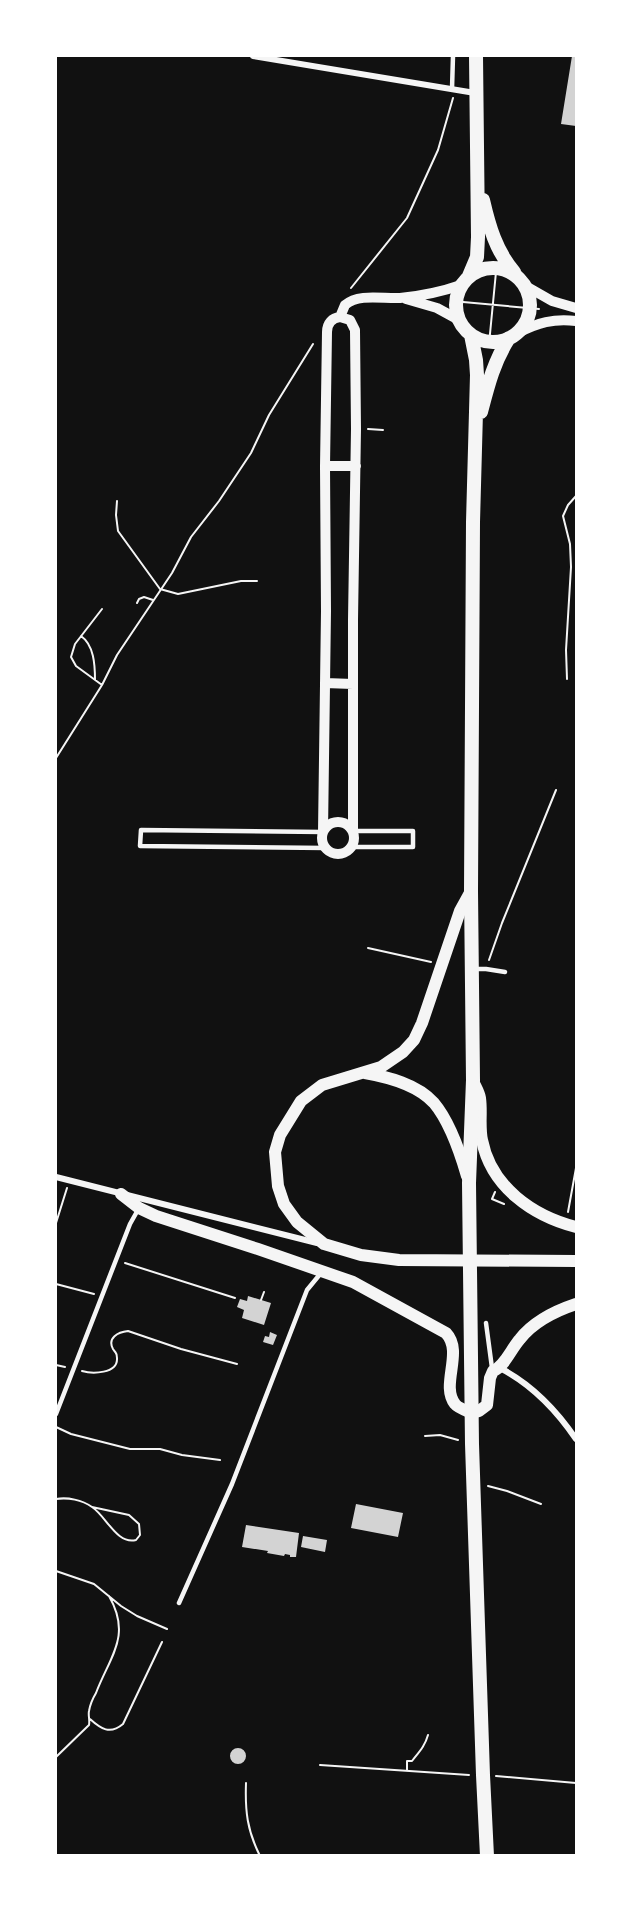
<svg xmlns="http://www.w3.org/2000/svg" width="632" height="1911" font-family="'Titillium Web',sans-serif">
	<style>
		.building { fill: #d3d3d3 }
		.lines { fill: none; stroke-linecap: round; stroke-linejoin: round }
		.path { stroke: #f5f5f5; stroke-width: 2 }
		.service { stroke: #f5f5f5; stroke-width: 4.5 }
		.minor { stroke: #f5f5f5; stroke-width: 6 }
		.tertiary { stroke: #f5f5f5; stroke-width: 10 }
		.secondary { stroke: #f5f5f5; stroke-width: 12 }
		.primary { stroke: #f5f5f5; stroke-width: 14 }
	</style>
	<rect width="100%" height="100%" fill="#111"/>
	<path class="building" d="M572 56H576V126L561 124Z
		M248 1296 271 1303 264 1325 242 1318 244 1310 237 1307 240 1299 247 1301Z
		M270 1332 277 1335 273 1345 263 1342 265 1336 269 1337Z
		M356 1504 403 1513 398 1537 351 1528Z
		M246 1525 299 1533 296 1557H290V1555L285 1554 284 1556 267 1553 268 1551 242 1547Z
		M303 1536 327 1540 325 1552 301 1547Z
		M230 1756a8 8 0 1 1 16 0a8 8 0 1 1-16 0Z"/>
	<g class="lines">
		<path class="path" d="M351 288 407 218 438 150 453 98
			M452 301 539 309
			M489 344 496 272
			M368 429 383 430
			M117 501 116 515 118 531 160 589 178 594 241 581H257
			M137 603 139 599 144 597 153 600
			M102 609 75 644 71 657 76 666 102 685
			M81 636C94 645 95 665 95 680
			M567 679 566 650 571 567 570 544 563 516 568 505 576 496
			M56 758 102 685 117 655 172 573 191 537 219 501 251 453 269 415 313 344
			M368 948 431 962
			M489 960 502 923 556 790
			M495 1192 492 1199 504 1204
			M568 1212 576 1168
			M56 1223 67 1188
			M125 1263 235 1298
			M56 1284 94 1294
			M261 1300 264 1292
			M56 1365 65 1367
			M82 1371C92 1374 118 1374 117 1358 117 1352 116 1354 113 1349 107 1338 118 1332 128 1331L181 1349 237 1364
			M56 1427 71 1434 130 1449H160L182 1455 220 1460
			M425 1436 440 1435 458 1440
			M488 1486 507 1491 541 1504
			M56 1499C68 1497 82 1500 92 1507 106 1516 117 1545 136 1540L140 1535 139 1524 129 1515 92 1507
			M56 1571 94 1584 121 1606 137 1616 167 1629
			M90 1719C101 1729 110 1735 123 1724L162 1642
			M56 1757 89 1725C90 1720 88 1715 89 1711 90 1705 93 1698 96 1693 110 1656 132 1636 109 1596
			M320 1765 469 1775
			M407 1771V1761H412C419 1752 425 1746 428 1735
			M496 1776 576 1783
			M246 1783C245 1811 247 1830 260 1856"/>
		<path class="service" d="M452 89 453 56
			M323 832 141 830 140 846 326 848
			M352 847H413V831H353
			M475 969H486L505 972
			M486 1323 492 1368
			M56 1414 130 1224 139 1208
			M179 1603 232 1484 307 1290 321 1273"/>
		<path class="minor" d="M253 56 475 93
			M56 1177 317 1243
			M500 1368C531 1384 557 1411 576 1439"/>
		<path class="tertiary" d="M524 285 552 301 576 308
			M406 299 437 308 459 320
			M340 317 345 305C359 293 383 299 400 298 421 296 441 292 461 285
			M518 333C537 323 554 318 576 321
			M325 466H356
			M325 683 353 684
			M322 838a16 16 0 1 1 32 0a16 16 0 1 1-32 0Z
			M323 832 326 611 325 466 327 332C327 323 332 318 340 317L350 320 355 330 356 429 353 620V831"/>
		<path class="secondary" d="M471 891 460 911 422 1023 414 1040 403 1052 381 1067 322 1085 301 1101 280 1135 275 1152 278 1186 284 1204 297 1222 324 1244 361 1255 399 1260 576 1261
			M365 1073C388 1077 417 1084 434 1103 450 1122 460 1152 467 1176
			M473 1081C475 1086 479 1092 480 1098 482 1112 479 1126 482 1140 491 1187 533 1216 576 1227
			M121 1194 139 1208 156 1216 258 1249 353 1282 446 1333C464 1352 440 1385 455 1404 458 1408 467 1411 472 1413L479 1411 487 1405 490 1378 493 1371C505 1366 511 1349 520 1339 534 1321 555 1311 576 1304"/>
		<path class="primary" d="M483 200C489 226 496 251 514 272
			M456 305a37 37 0 1 1 74 0a37 37 0 1 1-74 0Z
			M469 276 477 257 478 237 476 56
			M471 335 476 360 477 375 473 522 471 891 473 1080 469 1183 472 1444 483 1775 487 1856
			M481 412C488 385 494 361 509 338"/>
	</g>
	<rect width="632" height="1911" fill="none" stroke="#ffffff" stroke-width="114"/>
</svg>
